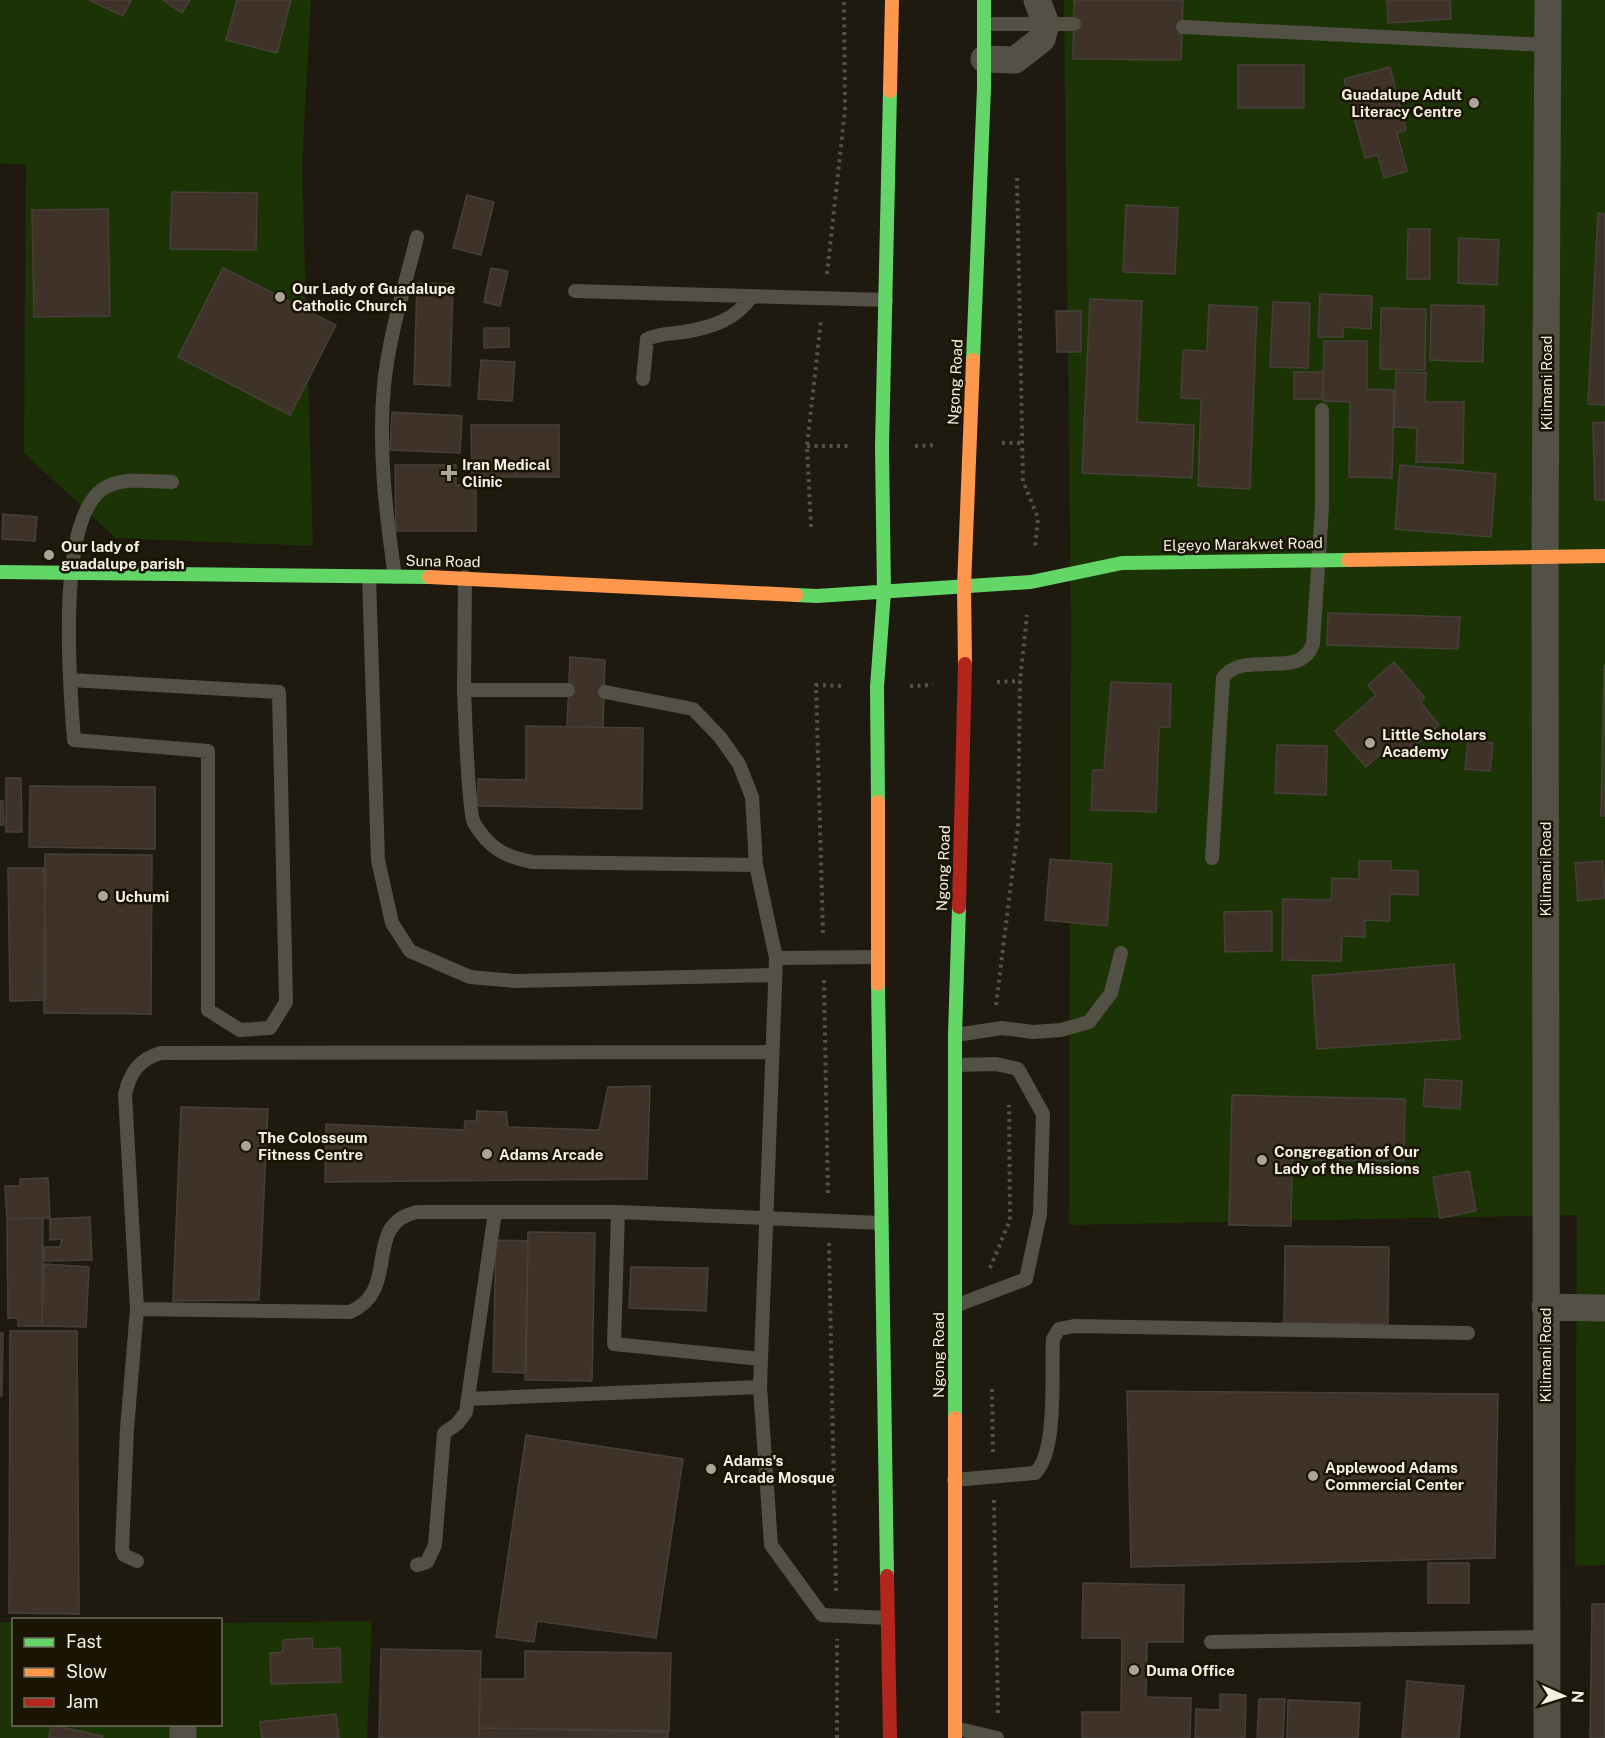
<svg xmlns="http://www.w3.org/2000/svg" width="1605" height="1738" font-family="'Public Sans',sans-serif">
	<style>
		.green { fill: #1c3305 }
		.building { fill: #3f3228; stroke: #47403a; stroke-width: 1.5 }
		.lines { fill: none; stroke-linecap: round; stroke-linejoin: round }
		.path { stroke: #55524a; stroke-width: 4; stroke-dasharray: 3 4.5; stroke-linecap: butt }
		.lane { stroke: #535046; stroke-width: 14 }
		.street { stroke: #535046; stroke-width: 27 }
		.fast { stroke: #63d668; stroke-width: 14 }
		.slow { stroke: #ff974d; stroke-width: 14 }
		.jam { stroke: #b3261e; stroke-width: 14 }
		.poi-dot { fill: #a9a599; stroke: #1a1402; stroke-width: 2 }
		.labels { text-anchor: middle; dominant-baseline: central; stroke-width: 5; stroke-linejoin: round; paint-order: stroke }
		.poi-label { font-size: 15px; font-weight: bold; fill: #f4f0e3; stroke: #1a1402; text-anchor: start }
		.street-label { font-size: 15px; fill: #f4f0e3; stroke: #1a1402 }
	</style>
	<rect width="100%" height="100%" fill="#1e1a0f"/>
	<path class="green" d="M0 0H311L302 166 313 546 116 538 24 453 26 165 0 163Z
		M1064 0H1605V1565L1575 1566 1577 1215 1069 1225 1071 618Z
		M372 1621 367 1738H0V1622H13L14 1724H220L221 1623Z"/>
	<path class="building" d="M89 0H131L123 16Z
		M163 0H190L182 13Z
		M237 0H291L277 53 226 40Z
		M1074 0H1183L1181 60 1073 59Z
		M1387 0H1450L1451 19 1388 23Z
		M1238 65H1304V108H1238Z
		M1390 67 1406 130 1397 133 1407 171 1384 178 1378 155 1365 158 1344 79Z
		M172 192 257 193 256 250 170 249Z
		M467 195 494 202 481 255 453 248Z
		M1126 205 1178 208 1175 274 1123 272Z
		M108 209 110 316 34 317 32 210Z
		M1598 213 1605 214V405L1588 404Z
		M1408 229H1430V279H1407Z
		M1459 238 1499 240 1497 285 1458 283Z
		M223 268 336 325 290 415 178 357Z
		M491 268 508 271 500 306 484 302Z
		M417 283 453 284 450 386 414 384Z
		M1320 294 1372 296 1371 329 1343 327V337H1318Z
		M1090 299 1142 301 1137 422 1194 425 1192 478 1082 473Z
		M1273 302 1310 303 1308 368 1270 367Z
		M1209 305 1257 307 1250 489 1198 486 1201 399 1181 398 1183 350 1207 351Z
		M1431 305 1484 306 1483 362 1430 360Z
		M1381 308 1426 309 1425 370 1380 369Z
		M1056 311H1081V352H1057Z
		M484 328H509V347L484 348Z
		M1324 341H1367V389L1394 390 1392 478 1349 477 1350 402 1323 401Z
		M481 360 515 362 512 401 478 399Z
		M1294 372H1323V399H1294Z
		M1396 372 1426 373 1425 402H1464L1463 463 1416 462 1417 428 1394 427Z
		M392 412 462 416 460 453 390 450Z
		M1605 422V500H1595L1593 423Z
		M471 425H559V477H472Z
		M395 465H456V485H476V531H396Z
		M1400 465 1496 474 1491 537 1395 529Z
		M3 514 37 517 35 541 2 539Z
		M1328 613 1460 617 1458 649 1327 645Z
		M570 657 605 660 603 727H567Z
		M1394 662 1425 698 1420 702 1439 725 1401 758 1390 746 1366 767 1335 731 1376 695 1368 685Z
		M1604 666H1605V816H1601Z
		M1111 682 1171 684 1170 727H1159L1156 812 1091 810 1093 770H1104Z
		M526 726 643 728 642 809 477 806 478 779 526 780Z
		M1468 741 1493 743 1490 771 1465 769Z
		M1277 745 1327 746 1326 795 1275 793Z
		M6 778H21L22 832H6Z
		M30 786 155 787V849L29 847Z
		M0 801H3L4 825H0Z
		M45 854 152 855 151 1014 44 1013Z
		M1050 859 1112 864 1107 926 1045 920Z
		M1359 861H1391V870L1418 871V895L1390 894V921L1365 920V937L1342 936 1341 961 1282 960 1283 899 1331 900 1332 878 1359 879Z
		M1603 861 1605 898 1578 901 1575 863Z
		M8 868H44L46 1000 10 1001Z
		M1272 911V951L1225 952 1224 912Z
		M1454 964 1460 1039 1317 1049 1312 976Z
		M1425 1079 1462 1081 1460 1109 1423 1106Z
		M650 1086 647 1179 325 1182 326 1124 464 1130 465 1121H476L477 1111 506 1112 508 1127 599 1130 608 1087Z
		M1232 1095 1405 1099 1404 1161 1292 1160 1291 1226 1229 1225Z
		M181 1107 268 1109 259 1300 173 1301Z
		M1469 1171 1476 1211 1440 1218 1433 1177Z
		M48 1178 50 1218 7 1219 5 1186H20V1179Z
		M90 1217 92 1260 44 1261V1247H60L62 1239 50 1240V1219Z
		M43 1218 42 1326H18V1318H8L7 1219Z
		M528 1232 595 1233 592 1381 525 1380Z
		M496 1240 528 1241 526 1373 493 1372Z
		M1285 1246 1389 1247 1388 1324 1284 1323Z
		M44 1264 89 1267 86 1327 42 1326Z
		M631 1267 708 1268 706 1311 629 1308Z
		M10 1331H77L79 1614 9 1613Z
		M0 1333H3L2 1396H0Z
		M1127 1391 1498 1394 1495 1558 1131 1567Z
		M526 1435 683 1459 656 1638 537 1621 534 1642 496 1637Z
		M1428 1563H1469V1603H1428Z
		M1083 1583 1184 1585 1183 1642H1147L1146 1697 1191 1698 1190 1738H1082V1712H1121L1122 1638H1082Z
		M1592 1604H1605V1738H1590Z
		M312 1638 313 1649 340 1648 341 1682 271 1684 270 1653 283 1652V1640Z
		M381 1649 481 1651 479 1738H379Z
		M525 1651 671 1653 669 1731 479 1728 480 1679H525Z
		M1407 1681 1464 1686 1459 1738H1402Z
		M1220 1694 1246 1695 1245 1738H1195L1196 1709 1220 1710Z
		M1259 1699H1285L1283 1738H1257Z
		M1288 1700 1360 1703 1358 1738H1287Z
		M336 1714 339 1738H262L260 1722Z
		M51 1725 103 1736 102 1738H49Z
		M479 1728 668 1732V1738H479Z"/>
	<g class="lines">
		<path class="path" d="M1017 178 1023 481 1038 518 1035 548
			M827 274 845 110 844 0
			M1002 443H1022
			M807 446H850
			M915 446 937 445
			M811 527 807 446 821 320
			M997 682 1020 681
			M910 686 933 685
			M823 933 816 685 843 686
			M824 980 828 1197
			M996 1005 1018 827 1020 681 1027 615
			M829 1243 836 1593
			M990 1268 1010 1220 1009 1105
			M992 1389 993 1453
			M994 1500 998 1714
			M837 1738V1639"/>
		<path class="lane" d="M984 24H1074
			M1183 27 1548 45
			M575 291 886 300
			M643 379 647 339C660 333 670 334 684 332 713 327 735 320 752 296
			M369 577 378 860 392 923 410 951 470 977 515 981 775 975
			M395 577C386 514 378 450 384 385 389 335 405 286 417 237
			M465 577 464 690H568
			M70 680 279 692 286 1002 270 1028 240 1030 208 1010V751L74 740C70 688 54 511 108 486 126 477 153 482 172 482
			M464 690C465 710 468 812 474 823 489 848 505 857 532 862L756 865
			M605 692 693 709 720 737 739 764 752 797 756 865 776 958 877 957
			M1212 858 1223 678C1243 648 1302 682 1313 643L1322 508V410
			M776 958 760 1387 771 1545 822 1615 887 1618
			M956 1035 1002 1028 1033 1032 1061 1030 1089 1022 1111 993 1121 953
			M955 1306 1026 1279 1040 1214 1043 1114 1018 1069 996 1064 955 1065
			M137 1309 125 1094C130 1073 139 1059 161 1053L772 1052
			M761 1359 614 1344 618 1212 881 1223
			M468 1399 760 1387
			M954 1480 1035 1473C1058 1452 1051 1371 1053 1339L1059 1329 1074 1326 1468 1333
			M137 1561 124 1555 122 1549 127 1429 137 1309 350 1312C402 1290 361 1224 417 1212H618
			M417 1565 427 1562 435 1545 444 1433 457 1424 466 1412 495 1212
			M1211 1642 1547 1637
			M955 1728 997 1738"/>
		<path class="street" d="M984 59 1015 60 1042 39 1046 24 1037 0
			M1545 1307 1605 1308
			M183 1724V1738
			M1547 1738 1545 555 1548 0"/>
		<path class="fast" d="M973 360 984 88V0
			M0 572 429 577
			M796 595 817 596 1031 582 1122 563 1348 560
			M878 802 877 687 884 592 882 447 890 91
			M878 984 887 1576
			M955 1418V1035L959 907"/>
		<path class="slow" d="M890 91 892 0
			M1348 560 1605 556
			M429 577 796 595
			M965 664 964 587 973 360
			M878 802V984
			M955 1418V1738"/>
		<path class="jam" d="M959 907 965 664
			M887 1576 890 1738"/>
	</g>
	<g class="poi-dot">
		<circle cx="1474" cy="103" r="6"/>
		<circle cx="280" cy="297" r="6"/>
		<path d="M446 464h6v6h6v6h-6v6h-6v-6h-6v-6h6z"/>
		<circle cx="49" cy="555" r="6"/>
		<circle cx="1370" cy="743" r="6"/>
		<circle cx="103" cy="896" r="6"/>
		<circle cx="246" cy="1146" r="6"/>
		<circle cx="487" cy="1154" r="6"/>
		<circle cx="1262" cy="1160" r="6"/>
		<circle cx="711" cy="1469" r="6"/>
		<circle cx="1313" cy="1476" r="6"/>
		<circle cx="1134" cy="1670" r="6"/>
	</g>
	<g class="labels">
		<g class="poi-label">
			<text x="1462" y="94" text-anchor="end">Guadalupe Adult<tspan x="1462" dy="17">Literacy Centre</tspan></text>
			<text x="292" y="288">Our Lady of Guadalupe<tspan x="292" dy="17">Catholic Church</tspan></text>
			<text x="462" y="464">Iran Medical<tspan x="462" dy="17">Clinic</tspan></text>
			<text x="61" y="546">Our lady of<tspan x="61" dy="17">guadalupe parish</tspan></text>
			<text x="1382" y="734">Little Scholars<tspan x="1382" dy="17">Academy</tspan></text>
			<text x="115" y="896">Uchumi</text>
			<text x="258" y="1137">The Colosseum<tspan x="258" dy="17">Fitness Centre</tspan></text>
			<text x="1274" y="1151">Congregation of Our<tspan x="1274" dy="17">Lady of the Missions</tspan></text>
			<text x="499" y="1154">Adams Arcade</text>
			<text x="723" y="1460">Adams's<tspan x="723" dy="17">Arcade Mosque</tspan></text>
			<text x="1325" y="1467">Applewood Adams<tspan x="1325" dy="17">Commercial Center</tspan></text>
			<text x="1146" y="1670">Duma Office</text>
		</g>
		<g class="street-label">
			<text transform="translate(955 382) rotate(-87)">Ngong Road</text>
			<text transform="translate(1546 383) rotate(-90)">Kilimani Road</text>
			<text transform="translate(1243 544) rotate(-1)">Elgeyo Marakwet Road</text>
			<text transform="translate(443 561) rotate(1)">Suna Road</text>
			<text transform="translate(943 868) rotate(-88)">Ngong Road</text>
			<text transform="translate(1545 869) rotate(-90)">Kilimani Road</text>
			<text transform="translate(938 1355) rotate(-90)">Ngong Road</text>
			<text transform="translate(1545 1355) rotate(-90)">Kilimani Road</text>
		</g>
	</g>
	<rect x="12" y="1618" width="210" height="108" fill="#1a1402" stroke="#716c5c" stroke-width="1.5"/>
	<rect x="24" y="1638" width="30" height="9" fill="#63d668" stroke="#716c5c" stroke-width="1.5"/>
	<text x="66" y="1648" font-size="18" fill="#f4f0e3">Fast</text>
	<rect x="24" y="1668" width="30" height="9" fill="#ff974d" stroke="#716c5c" stroke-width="1.5"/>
	<text x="66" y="1678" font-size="18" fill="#f4f0e3">Slow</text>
	<rect x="24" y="1698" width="30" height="9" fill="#b3261e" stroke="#716c5c" stroke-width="1.5"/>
	<text x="66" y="1708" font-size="18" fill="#f4f0e3">Jam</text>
	<g transform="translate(1563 1696) rotate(93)" stroke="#1a1402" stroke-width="4.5" paint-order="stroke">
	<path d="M0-4.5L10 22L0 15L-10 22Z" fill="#f4f0e3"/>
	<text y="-9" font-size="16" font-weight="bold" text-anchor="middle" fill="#f4f0e3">N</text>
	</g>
</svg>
